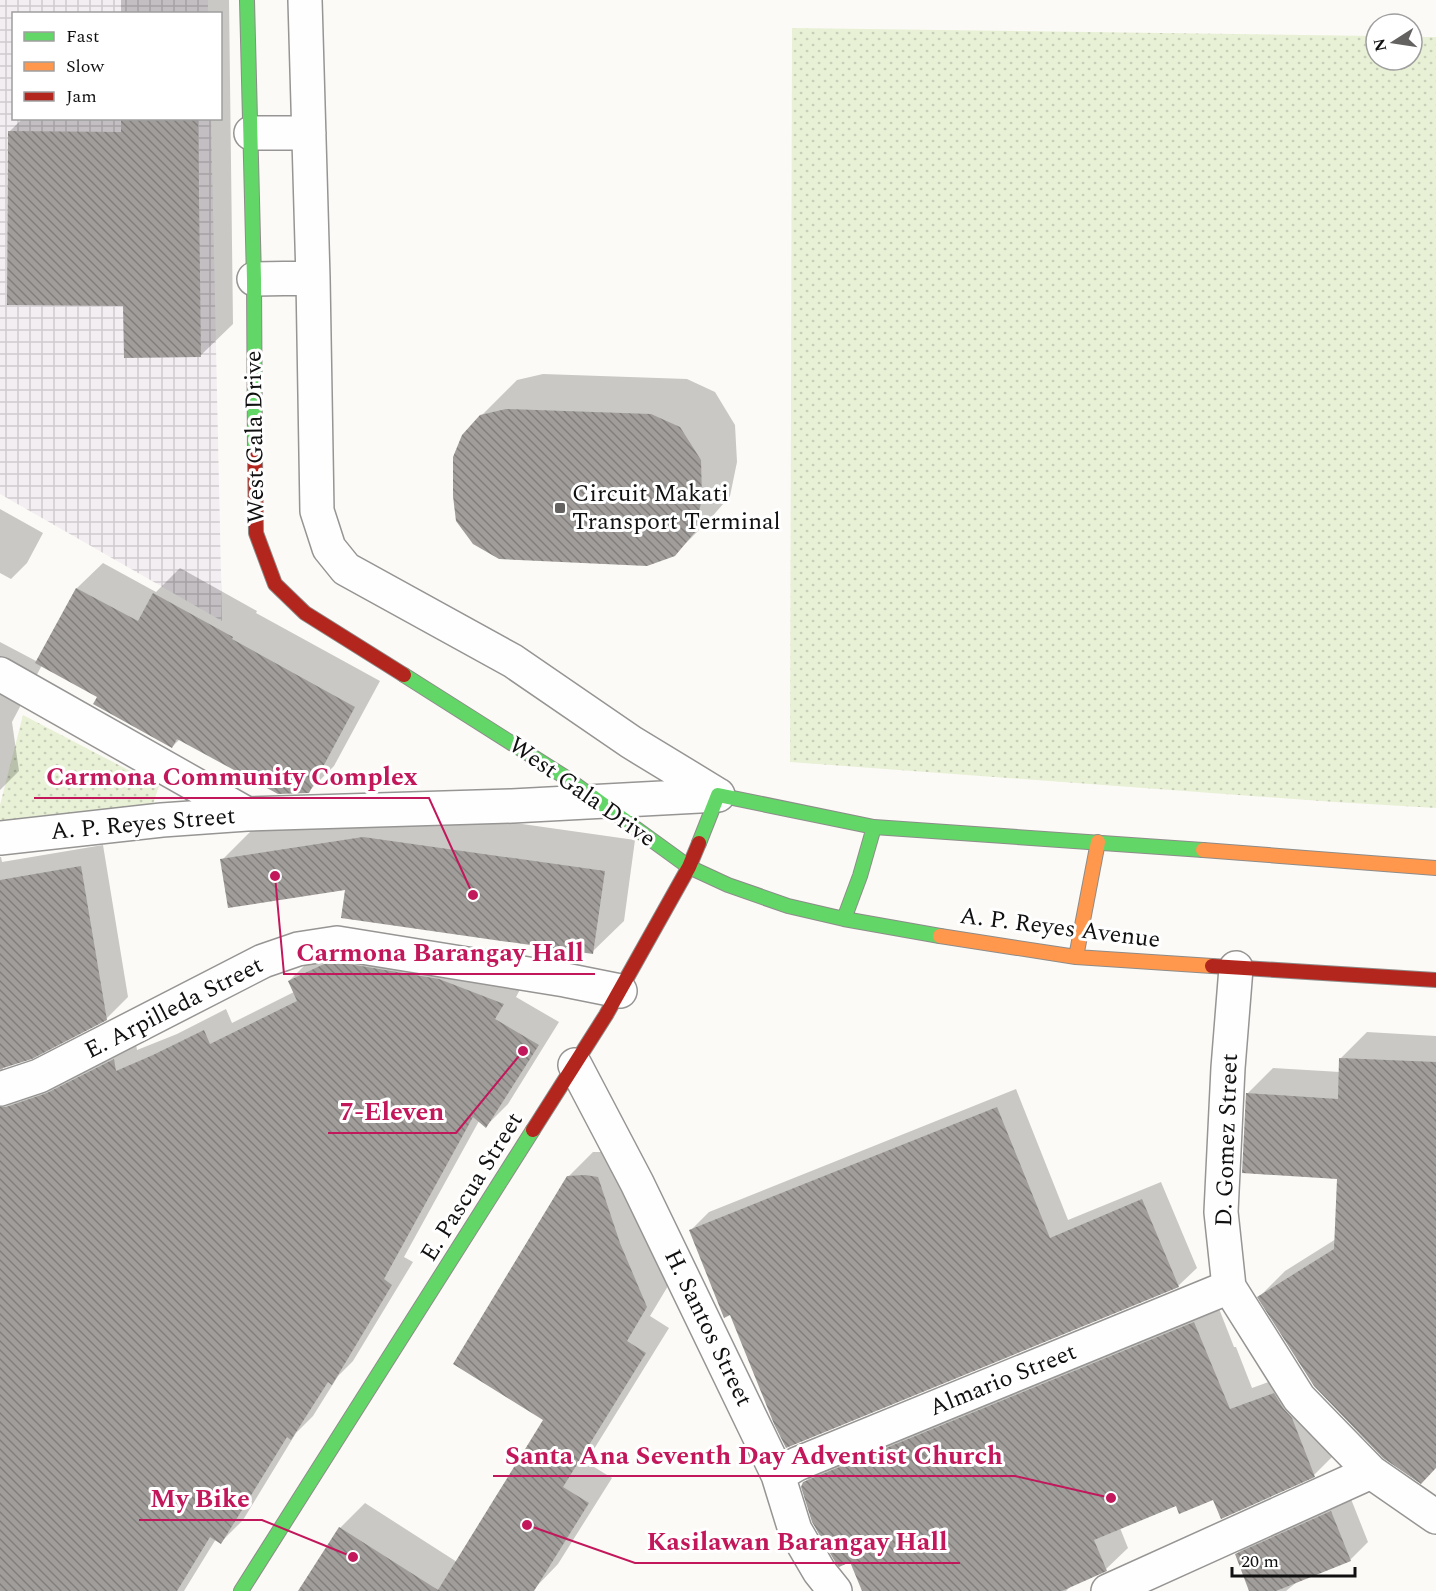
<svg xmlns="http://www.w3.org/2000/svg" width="1436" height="1591" font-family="Spectral,serif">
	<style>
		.industrial { fill: url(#industrial-grid) }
		.green { fill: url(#green-dots) }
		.shadow { fill: #0003 }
		.building { fill: url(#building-back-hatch) }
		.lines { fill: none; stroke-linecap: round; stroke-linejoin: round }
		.street-casing { stroke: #969594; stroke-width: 36 }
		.fast-casing { stroke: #8d8c8a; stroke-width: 16 }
		.slow-casing { stroke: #8d8c8a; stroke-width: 16 }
		.jam-casing { stroke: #8d8c8a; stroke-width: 16 }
		.street { stroke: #fffefe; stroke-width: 33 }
		.fast { stroke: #63d668; stroke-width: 14 }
		.slow { stroke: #ff974d; stroke-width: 14 }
		.jam { stroke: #b3261e; stroke-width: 14 }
		.poi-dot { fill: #636260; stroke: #fff; stroke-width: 2 }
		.labels { text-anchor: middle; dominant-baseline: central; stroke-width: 6; stroke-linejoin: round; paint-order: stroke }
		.street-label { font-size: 24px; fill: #101010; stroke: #fff }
		.poi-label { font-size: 24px; fill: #101010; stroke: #fff; text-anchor: start }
		.leader { fill: none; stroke: #c2185b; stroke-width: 2 }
		.callout-dot { fill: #c2185b; stroke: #fff; stroke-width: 2 }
		.callout-label { font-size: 26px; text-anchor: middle; font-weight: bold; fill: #c2185b; stroke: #fff; stroke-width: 6; stroke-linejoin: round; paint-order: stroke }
	</style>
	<defs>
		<pattern id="industrial-grid" width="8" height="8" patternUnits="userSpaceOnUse" patternTransform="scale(1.5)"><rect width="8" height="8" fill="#f3eef2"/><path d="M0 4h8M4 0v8" fill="none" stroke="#cfcbce"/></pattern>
		<pattern id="green-dots" width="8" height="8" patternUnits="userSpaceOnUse" patternTransform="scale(1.5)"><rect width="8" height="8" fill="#e8f1d6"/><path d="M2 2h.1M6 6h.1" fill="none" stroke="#c6ceb7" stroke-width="1.8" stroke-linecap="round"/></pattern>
		<pattern id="building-back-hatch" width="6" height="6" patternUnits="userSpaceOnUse" patternTransform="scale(1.5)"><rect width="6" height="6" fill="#a09d9b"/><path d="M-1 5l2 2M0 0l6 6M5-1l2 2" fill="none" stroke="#817f7d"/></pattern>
	</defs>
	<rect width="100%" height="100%" fill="#fcfaf6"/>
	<path class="industrial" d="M0 0H208V13L14 14V118L211 119 222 621 0 494Z"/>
	<path class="green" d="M792 28 1376 36V60H1412V37H1436V808L1335 802 790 762Z
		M23 715 159 786 151 810 0 821V805Z"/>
	<path class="shadow" d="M121 0H229L233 324 200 356 125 305 10 131 23 118H220V14H121Z
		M543 374 687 379 715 392 735 425 737 462 730 496 710 519 674 555 481 416 517 380Z
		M0 509 43 533 27 563 11 579 0 573Z
		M103 563 156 592 180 568 257 611 256 613 380 681 334 766 308 792 180 739 172 747 99 697 42 665 12 722 19 771 0 790V642L38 662 77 588Z
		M395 806 635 840 624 921 592 952 347 888 222 860 253 829Z
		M103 845 128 997 106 1019 3 1067V1072L135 1038 137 1050 177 1034 226 1009 232 1023 294 992 289 981 311 959 347 943 524 982 516 997 559 1022 508 1104 486 1126 479 1121 404 1257 413 1262 353 1361 338 1376 313 1416 296 1433 243 1520 221 1542 216 1539 184 1591H0V857H1L2 862Z
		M1367 1032 1436 1036V1466L1259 1297 1285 1271 1336 1239 1339 1177 1247 1094 1273 1068 1340 1072 1341 1058Z
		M1016 1089 1068 1220 1161 1182 1197 1268 1178 1286 691 1230 709 1212Z
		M593 1152H610L671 1281 650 1316 669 1328 586 1462 612 1478 558 1564 534 1589 527 1591H300L340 1528 365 1503 457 1562 545 1420 568 1177Z
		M1216 1301 1234 1347H1236L1252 1388 1296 1372 1336 1453 1314 1475 1214 1499 1177 1504 1120 1528 1128 1548 1106 1569 1073 1584 1066 1591H864L851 1560 804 1483 826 1461Z
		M1349 1494 1368 1542 1350 1560 1298 1581 1286 1591H1251L1236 1555 1255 1536Z"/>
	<path class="building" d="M121 118H198L201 357 124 358 123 306 7 305 8 131 121 132Z
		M506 409 651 414 680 427 701 460 702 498 695 532 675 556 647 566 499 559 473 544 456 521 453 496V457L462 435 480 415Z
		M76 588 138 621 153 593 233 637 232 639 355 707 309 793 278 794 177 739 172 748 93 704 97 697 35 663Z
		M363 837 605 871 593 954 341 918 345 890 228 908 220 859Z
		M81 866 107 1020 32 1059 0 1069V880Z
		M337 962 439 979 504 1004 495 1019 539 1045 486 1128 473 1117 384 1279 392 1285 332 1385 328 1382 291 1440 287 1437 221 1544 210 1537 177 1591H0V1107H6L47 1093 114 1059 116 1071 153 1055 204 1030 210 1044 297 1001 288 981 324 964Z
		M1339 1058 1436 1062V1468L1421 1484 1383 1458 1314 1386 1257 1297 1334 1249 1337 1179 1242 1173 1246 1093 1338 1099Z
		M997 1107 1050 1238 1142 1199 1179 1287 786 1448 774 1424 730 1315 724 1318 689 1230Z
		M585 1175 598 1177 620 1243 647 1307 627 1341 646 1353 563 1487 589 1503 534 1591H298L339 1527 438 1590 543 1420 453 1364 567 1176Z
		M1194 1322 1230 1409 1274 1393 1283 1408 1292 1418 1315 1477 1221 1519 1213 1500 1179 1514 1176 1506 1094 1540 1107 1571 1062 1591H862L850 1562 839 1567 834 1560 812 1522 801 1487 803 1482Z
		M1331 1511 1351 1561 1276 1591H1249L1235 1554Z"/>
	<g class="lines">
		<defs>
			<path id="street" d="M305 0 313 278 317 511 329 548 346 569 513 661 631 742 718 795
				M251 133H309
				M254 279 313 278
				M0 674 247 814
				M0 838 162 820 247 814 512 806 718 795
				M1236 968 1228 1068 1221 1212 1229 1287 1299 1398 1371 1472 1436 1517
				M575 1065 637 1183 778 1475 795 1530 819 1571 835 1591
				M0 1089 39 1076 263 961 298 949 337 943 565 980 620 991
				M778 1475 797 1464 1229 1287
				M1108 1591 1371 1472"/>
			<path id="fast" d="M247 0 254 279 255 456
				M404 675 565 777 689 867 728 885 788 906 844 919 940 936
				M699 843 718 795 874 827 1203 850
				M844 919 860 876 874 827
				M241 1591 533 1130"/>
			<path id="slow" d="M1203 850 1436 868
				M940 936 1076 957 1212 966
				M1076 957 1098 842"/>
			<path id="jam" d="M255 456 256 533 275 584 305 613 404 675
				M1212 966 1436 980
				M533 1130 606 1015 689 867 699 843"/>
		</defs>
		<use href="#street" class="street-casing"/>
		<use href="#fast" class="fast-casing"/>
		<use href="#slow" class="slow-casing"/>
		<use href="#jam" class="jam-casing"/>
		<use href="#street" class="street"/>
		<use href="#fast" class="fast"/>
		<use href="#slow" class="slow"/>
		<use href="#jam" class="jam"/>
	</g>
	<rect class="poi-dot" x="554" y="502" width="12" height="12" rx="3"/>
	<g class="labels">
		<g class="street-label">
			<text transform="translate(255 437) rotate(-91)">West Gala Drive</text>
			<text transform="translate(582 792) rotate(35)">West Gala Drive</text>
			<text transform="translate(143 824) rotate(-5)">A. P. Reyes Street</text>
			<text transform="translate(1060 928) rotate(7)">A. P. Reyes Avenue</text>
			<text transform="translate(174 1008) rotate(-27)">E. Arpilleda Street</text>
			<text transform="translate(1227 1140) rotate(-88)">D. Gomez Street</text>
			<text transform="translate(472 1187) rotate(-58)">E. Pascua Street</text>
			<text transform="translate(708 1328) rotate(64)">H. Santos Street</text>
			<text transform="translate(1003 1380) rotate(-22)">Almario Street</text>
		</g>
		<g class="poi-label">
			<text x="572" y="494">Circuit Makati<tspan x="572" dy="28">Transport Terminal</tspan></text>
		</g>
	</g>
	<path class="leader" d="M473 895L429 798H34M275 876L284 974H595M523 1051L456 1133H328M1111 1498L1015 1476H493M353 1557L262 1520H139M527 1525L635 1563H960"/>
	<g class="callout-dot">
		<circle cx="473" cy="895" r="6"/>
		<circle cx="275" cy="876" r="6"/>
		<circle cx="523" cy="1051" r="6"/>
		<circle cx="1111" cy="1498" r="6"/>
		<circle cx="353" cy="1557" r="6"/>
		<circle cx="527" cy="1525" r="6"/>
	</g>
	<g class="callout-label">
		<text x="232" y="785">Carmona Community Complex</text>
		<text x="440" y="961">Carmona Barangay Hall</text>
		<text x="392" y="1120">7-Eleven</text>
		<text x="754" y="1464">Santa Ana Seventh Day Adventist Church</text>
		<text x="200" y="1507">My Bike</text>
		<text x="797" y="1550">Kasilawan Barangay Hall</text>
	</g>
	<rect x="12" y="12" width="210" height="108" fill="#ffffff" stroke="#9f9f9f" stroke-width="1.5"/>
	<rect x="24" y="32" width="30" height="9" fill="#63d668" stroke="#9f9f9f" stroke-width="1.5"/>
	<text x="66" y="42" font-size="18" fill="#101010">Fast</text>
	<rect x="24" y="62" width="30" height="9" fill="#ff974d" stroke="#9f9f9f" stroke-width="1.5"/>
	<text x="66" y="72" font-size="18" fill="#101010">Slow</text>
	<rect x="24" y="92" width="30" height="9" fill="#b3261e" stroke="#9f9f9f" stroke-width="1.5"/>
	<text x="66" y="102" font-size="18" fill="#101010">Jam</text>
	<g transform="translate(1394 42) rotate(258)"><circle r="28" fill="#ffffff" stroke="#9f9f9f" stroke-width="1.5"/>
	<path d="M0-4.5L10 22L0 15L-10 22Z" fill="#636260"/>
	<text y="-9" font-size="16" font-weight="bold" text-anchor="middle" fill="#101010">N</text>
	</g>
	<path d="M1232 1567v9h123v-9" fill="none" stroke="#101010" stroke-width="3"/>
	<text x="1241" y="1567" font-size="18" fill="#101010" stroke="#ffffff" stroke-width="4.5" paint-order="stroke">20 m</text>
</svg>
